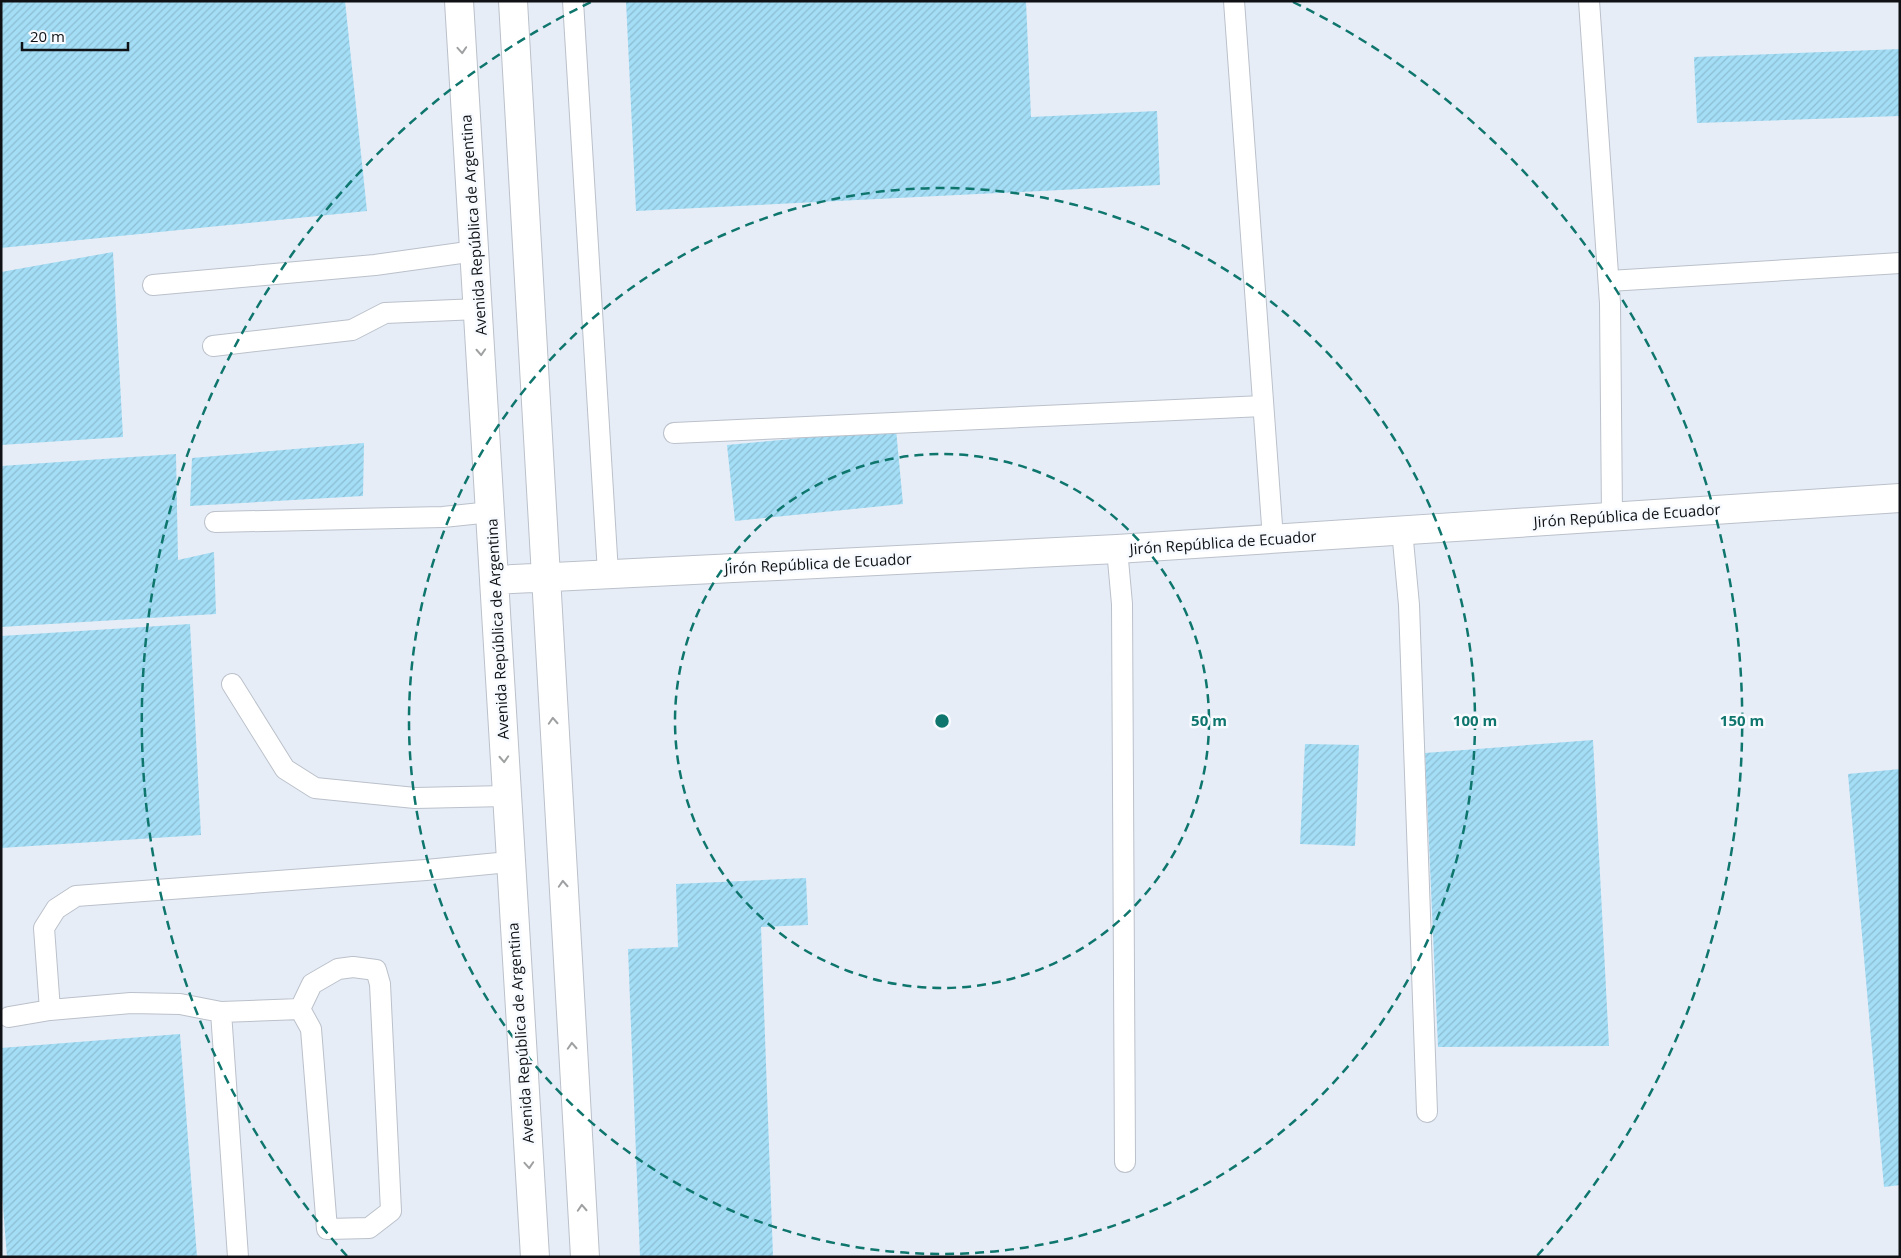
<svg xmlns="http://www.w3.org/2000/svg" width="1901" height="1258" font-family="'Open Sans',sans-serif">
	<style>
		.building { fill: url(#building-hatch) }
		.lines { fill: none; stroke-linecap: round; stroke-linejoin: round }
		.lane-casing { stroke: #bbc1ca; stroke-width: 22 }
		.secondary-casing { stroke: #bbc1ca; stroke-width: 30 }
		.lane { stroke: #fff; stroke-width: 20 }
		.secondary { stroke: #fff; stroke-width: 28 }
		.oneway { stroke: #9fa0a1 }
		.ring { fill: none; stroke: #0f766e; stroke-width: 2.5; stroke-dasharray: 9 6 }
		.labels { text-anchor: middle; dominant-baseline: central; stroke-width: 5; stroke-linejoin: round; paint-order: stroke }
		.street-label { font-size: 15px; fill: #0f1114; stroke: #f7fafe }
		.centre { fill: #0f766e; stroke: #f7fafe; stroke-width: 2.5 }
		.ring-label { font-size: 15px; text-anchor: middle; font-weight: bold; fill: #0f766e; stroke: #f7fafe; stroke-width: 5; stroke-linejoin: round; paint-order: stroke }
	</style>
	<defs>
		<pattern id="building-hatch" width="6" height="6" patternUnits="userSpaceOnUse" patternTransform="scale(1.25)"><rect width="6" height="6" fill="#a4def6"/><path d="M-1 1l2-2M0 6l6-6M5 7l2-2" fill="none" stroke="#8cbdd2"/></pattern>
	</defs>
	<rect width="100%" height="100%" fill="#e6edf7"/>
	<path class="building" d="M1 1H345L367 211 1 248Z
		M626 1H1026L1031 117 1157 111 1160 185 636 211Z
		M1900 49V116L1697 123 1694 57Z
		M113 252 123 437 1 445V272Z
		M896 429 903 504 735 521 727 445Z
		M364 443 363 496 190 506 192 458Z
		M176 454 178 560 214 552 216 614 1 627V466Z
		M190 624 201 835 1 848V636Z
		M1593 740 1609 1046 1438 1047 1425 753Z
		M1305 744 1359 745 1355 846 1300 844Z
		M1900 769V1185L1884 1187 1848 774Z
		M806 878 808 925 761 927 773 1256 640 1257 628 949 678 947 676 884Z
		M180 1034 197 1257H7L1 1181V1048Z"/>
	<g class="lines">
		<defs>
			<path id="lane" d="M573 1 608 573
				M1234 1 1273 539
				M1589 1 1610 303 1612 515
				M1609 281 1900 263
				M153 285 375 265 475 251
				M213 346 352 330 385 313 478 309
				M674 433 1263 406
				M215 522 443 517 491 512
				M1402 530 1409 605 1427 1112
				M1117 549 1122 604 1125 1162
				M232 684 285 769 315 788 415 798 506 796
				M221 1012 300 1009 311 1029 327 1229 369 1228 391 1211 380 984 376 970 353 967 338 969 312 984 300 1009
				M9 1017 50 1010
				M238 1257 221 1012 180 1004 131 1003 50 1010 44 928 56 909 76 896 426 870 509 862"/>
			<path id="secondary" d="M459 1C486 420 508 838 535 1257
				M513 1 585 1257
				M495 580 1117 549 1900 498"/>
		</defs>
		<use href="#lane" class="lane-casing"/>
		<use href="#secondary" class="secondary-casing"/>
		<use href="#lane" class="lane"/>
		<use href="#secondary" class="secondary"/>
	</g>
	<defs><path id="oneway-chevron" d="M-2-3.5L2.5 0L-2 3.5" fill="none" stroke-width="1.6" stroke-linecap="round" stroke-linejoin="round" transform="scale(1.25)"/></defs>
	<g class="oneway">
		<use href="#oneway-chevron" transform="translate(462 50) rotate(86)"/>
		<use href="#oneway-chevron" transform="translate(481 352) rotate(87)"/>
		<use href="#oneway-chevron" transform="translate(553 721) rotate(-93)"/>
		<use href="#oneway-chevron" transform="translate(504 759) rotate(87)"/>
		<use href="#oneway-chevron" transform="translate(563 884) rotate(-93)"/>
		<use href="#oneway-chevron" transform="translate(572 1046) rotate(-93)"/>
		<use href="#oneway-chevron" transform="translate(529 1165) rotate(86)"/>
		<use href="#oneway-chevron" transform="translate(582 1208) rotate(-93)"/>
	</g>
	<g class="ring">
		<circle cx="942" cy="721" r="267"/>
		<circle cx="942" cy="721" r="533"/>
		<path d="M347 1256A800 800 0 0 1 591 2M1293 2A800 800 0 0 1 1537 1256"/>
	</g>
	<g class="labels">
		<g class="street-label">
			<text transform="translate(473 225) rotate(-94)">Avenida República de Argentina</text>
			<text transform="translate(1627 515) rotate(-4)">Jirón República de Ecuador</text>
			<text transform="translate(1223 542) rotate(-4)">Jirón República de Ecuador</text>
			<text transform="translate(818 563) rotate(-3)">Jirón República de Ecuador</text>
			<text transform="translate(497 629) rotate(-93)">Avenida República de Argentina</text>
			<text transform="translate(520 1033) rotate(-94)">Avenida República de Argentina</text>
		</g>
	</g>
	<circle cx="942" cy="721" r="8" class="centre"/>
	<g class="ring-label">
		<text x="1209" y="726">50 m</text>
		<text x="1475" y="726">100 m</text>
		<text x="1742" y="726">150 m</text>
	</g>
	<rect width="1901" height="1258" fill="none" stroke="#0f1114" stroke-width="5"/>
	<path d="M22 42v8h106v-8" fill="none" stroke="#0f1114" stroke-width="2.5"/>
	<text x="30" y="42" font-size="15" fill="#0f1114" stroke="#f7fafe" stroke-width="4" paint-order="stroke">20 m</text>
</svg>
